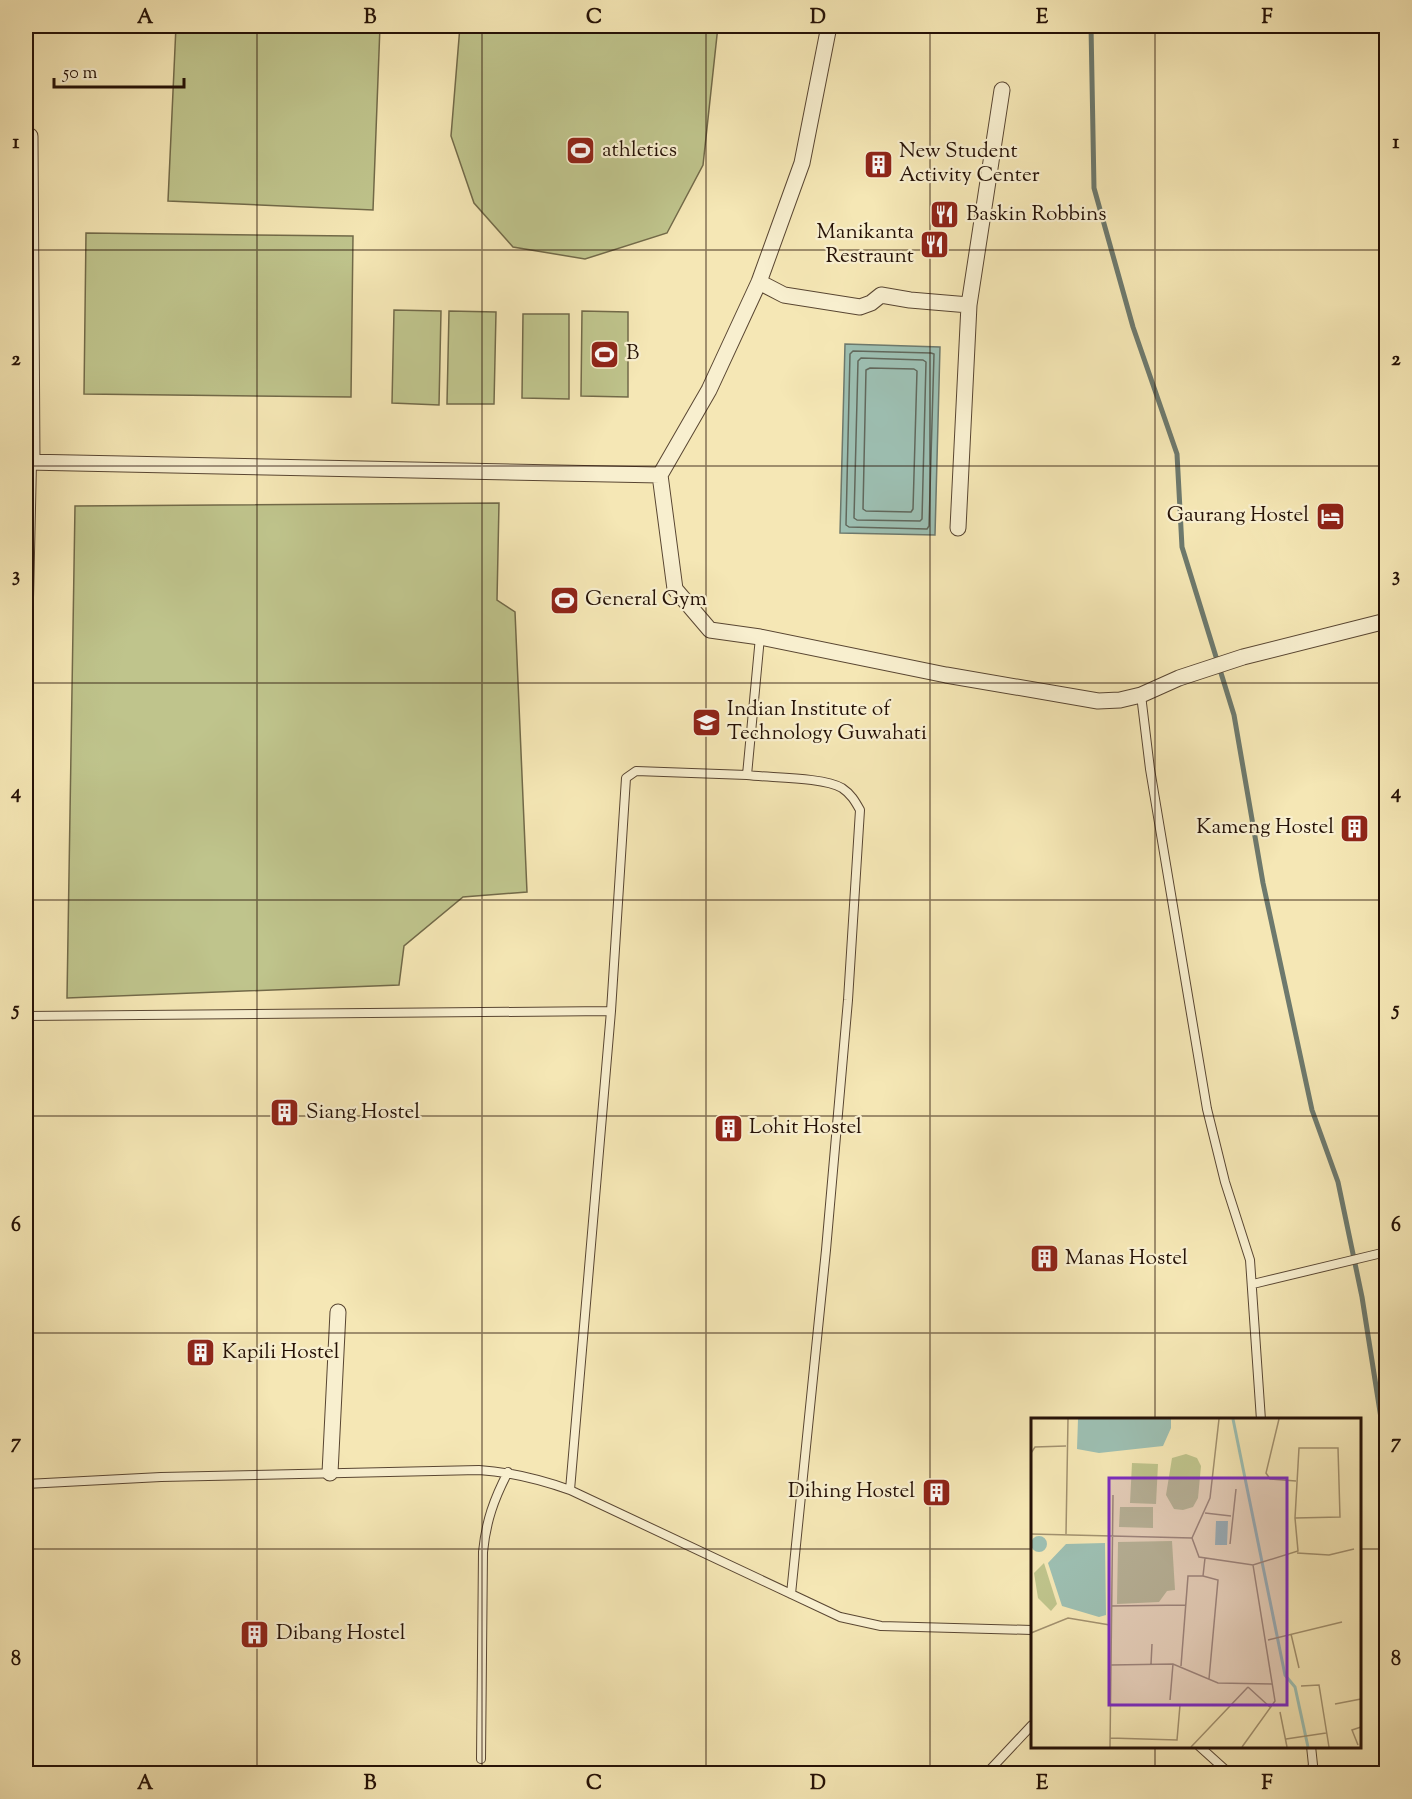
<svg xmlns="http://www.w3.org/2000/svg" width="1412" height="1799" font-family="'Sorts Mill Goudy',serif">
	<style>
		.pitch { fill: #bfc48c; stroke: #726a49; stroke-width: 1.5 }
		.water { fill: #9dbfb2; stroke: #6d796d; stroke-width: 1.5 }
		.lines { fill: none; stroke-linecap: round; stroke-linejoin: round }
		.shore { stroke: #61685c; stroke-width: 1.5 }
		.stream { stroke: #6d796d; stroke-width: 5 }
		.lane-casing { stroke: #594632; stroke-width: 10 }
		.street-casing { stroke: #594632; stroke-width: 17 }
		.lane { stroke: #f8efcf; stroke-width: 8 }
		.street { stroke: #f8efcf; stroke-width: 15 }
		.grid { fill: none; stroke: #251106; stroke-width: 1.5; stroke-opacity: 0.55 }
		.labels { text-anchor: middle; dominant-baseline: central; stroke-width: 4.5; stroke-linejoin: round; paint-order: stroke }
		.poi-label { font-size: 21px; fill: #251106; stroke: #f8efcf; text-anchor: start }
		.inset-river { fill: none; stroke: #9dbfb2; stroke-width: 3 }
		.inset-road { fill: none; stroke: #a2916f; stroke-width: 1.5 }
		.view { fill: #7b2cbf; fill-opacity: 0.15; stroke: #7b2cbf; stroke-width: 3 }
		.inset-edge { fill: none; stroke: #251106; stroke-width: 3 }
		.neatline { fill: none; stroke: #251106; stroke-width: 2 }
		.grid-label { font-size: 20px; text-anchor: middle; font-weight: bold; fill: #251106 }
	</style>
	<rect width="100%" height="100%" fill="#f5e7b5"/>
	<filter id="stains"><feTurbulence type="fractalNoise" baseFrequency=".00333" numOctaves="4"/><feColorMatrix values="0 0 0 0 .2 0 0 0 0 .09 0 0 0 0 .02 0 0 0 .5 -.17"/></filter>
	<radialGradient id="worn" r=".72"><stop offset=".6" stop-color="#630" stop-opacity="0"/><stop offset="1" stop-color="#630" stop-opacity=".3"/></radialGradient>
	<path class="pitch" d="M176 26H380L373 210 168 201Z
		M460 26H718L703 165 667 233 585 259 513 247 474 203 451 136Z
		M86 233 353 236 351 397 84 394Z
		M394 310 441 311 439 405 392 403Z
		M449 311 496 312 494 404H447Z
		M582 311 628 312V397L581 396Z
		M523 314H569V399L522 398Z
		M499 503 497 600 515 612 527 892 463 897 404 946 399 985 67 998 75 506Z"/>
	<path class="water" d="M845 344 940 347 935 535 840 533Z"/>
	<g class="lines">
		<path class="shore" d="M853 351 931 353 934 354 929 526 927 529 849 527 846 525 850 354Z
			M861 358 923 360 926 362 922 519 920 521 857 520 854 518 858 361Z
			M870 368 914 369 917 371 913 509 911 512 866 511 863 509 866 370Z"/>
		<path class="stream" d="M1091 26 1094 188 1133 327 1177 454 1182 547 1234 715 1263 883 1312 1110 1338 1182 1362 1297 1381 1418 1386 1484"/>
		<defs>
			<path id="lane" d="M1141 695 1150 769 1207 1109 1225 1182 1250 1260 1261 1420
				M26 732 32 463
				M747 775C771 778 823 777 842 788 851 794 855 801 860 810L848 1000 826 1250 791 1594
				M26 1016 611 1011
				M1253 1284 1386 1252
				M26 1484 161 1477 479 1470C511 1472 539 1479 570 1490L840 1617 881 1626 1032 1630
				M570 1490 611 1011 626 778 636 771 747 775 760 637
				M1199 1746 1230 1774
				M481 1759 483 1552C486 1521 494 1499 508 1472
				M986 1774 1032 1725
				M1309 1774 1313 1765 1311 1746"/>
			<path id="street" d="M30 136 32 463
				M759 282 784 295 860 307 871 303 881 295 910 300 969 305
				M26 462 660 475 675 589 710 630 760 637 946 675 1098 701 1120 700 1141 695 1179 678 1243 657 1386 621
				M660 475 709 390 759 282 802 163 829 26
				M958 528 969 305 1002 90
				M330 1473 338 1312"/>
		</defs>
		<use href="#lane" class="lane-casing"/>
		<use href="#street" class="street-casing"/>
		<use href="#lane" class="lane"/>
		<use href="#street" class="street"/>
	</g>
	<path class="grid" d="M257 26V1774M482 26V1774M706 26V1774M930 26V1774M1155 26V1420M26 250H1386M26 466H1386M26 683H1386M26 900H1386M26 1116H1386M26 1333H1386M26 1549H1032M1360 1549H1386M1155 1746V1774"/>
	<defs>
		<symbol id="stadium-square" viewBox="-11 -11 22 22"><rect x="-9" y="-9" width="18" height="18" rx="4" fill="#8f2418" stroke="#f8efcf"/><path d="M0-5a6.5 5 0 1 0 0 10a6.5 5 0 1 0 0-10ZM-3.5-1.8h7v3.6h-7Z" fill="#fff"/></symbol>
		<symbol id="building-square" viewBox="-11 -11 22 22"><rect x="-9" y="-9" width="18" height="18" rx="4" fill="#8f2418" stroke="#f8efcf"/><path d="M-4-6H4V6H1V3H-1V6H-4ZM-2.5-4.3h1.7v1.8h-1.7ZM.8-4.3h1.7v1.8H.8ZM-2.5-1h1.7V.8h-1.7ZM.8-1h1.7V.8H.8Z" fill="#fff"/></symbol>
		<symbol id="restaurant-square" viewBox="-11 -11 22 22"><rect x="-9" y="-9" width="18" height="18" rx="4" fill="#8f2418" stroke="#f8efcf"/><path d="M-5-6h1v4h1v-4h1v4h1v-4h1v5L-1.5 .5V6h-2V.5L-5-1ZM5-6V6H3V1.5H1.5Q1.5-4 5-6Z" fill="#fff"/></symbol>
		<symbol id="hotel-square" viewBox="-11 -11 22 22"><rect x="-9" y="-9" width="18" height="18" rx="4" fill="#8f2418" stroke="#f8efcf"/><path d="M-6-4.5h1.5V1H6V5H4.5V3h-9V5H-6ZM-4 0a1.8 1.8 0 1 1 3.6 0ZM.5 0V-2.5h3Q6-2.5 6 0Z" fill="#fff"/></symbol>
		<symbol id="university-square" viewBox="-11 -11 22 22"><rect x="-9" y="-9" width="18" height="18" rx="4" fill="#8f2418" stroke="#f8efcf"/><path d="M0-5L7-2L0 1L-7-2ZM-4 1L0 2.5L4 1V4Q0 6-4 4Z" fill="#fff"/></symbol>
	</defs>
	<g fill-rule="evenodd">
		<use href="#stadium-square" x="564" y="134" width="33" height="33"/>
		<use href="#building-square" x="862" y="148" width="33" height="33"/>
		<use href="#restaurant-square" x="928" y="198" width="33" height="33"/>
		<use href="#restaurant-square" x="918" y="228" width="33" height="33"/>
		<use href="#stadium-square" x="588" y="338" width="33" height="33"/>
		<use href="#hotel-square" x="1314" y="500" width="33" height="33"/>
		<use href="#stadium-square" x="548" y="584" width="33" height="33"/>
		<use href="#university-square" x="690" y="706" width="33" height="33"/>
		<use href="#building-square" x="1338" y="812" width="33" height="33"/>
		<use href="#building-square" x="268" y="1096" width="33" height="33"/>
		<use href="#building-square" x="712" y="1112" width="33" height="33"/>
		<use href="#building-square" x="1028" y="1242" width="33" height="33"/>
		<use href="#building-square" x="184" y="1336" width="33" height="33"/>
		<use href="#building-square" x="920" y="1476" width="33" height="33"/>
		<use href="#building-square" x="238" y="1618" width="33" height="33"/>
	</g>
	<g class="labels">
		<g class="poi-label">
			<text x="602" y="151">athletics</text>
			<text x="899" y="152">New Student<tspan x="899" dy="24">Activity Center</tspan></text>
			<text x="966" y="215">Baskin Robbins</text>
			<text x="914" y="233" text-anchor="end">Manikanta<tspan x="914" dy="24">Restraunt</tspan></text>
			<text x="626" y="354">B</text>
			<text x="1309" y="516" text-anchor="end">Gaurang Hostel</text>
			<text x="585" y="600">General Gym</text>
			<text x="727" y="710">Indian Institute of<tspan x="727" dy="24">Technology Guwahati</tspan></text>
			<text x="1334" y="828" text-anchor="end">Kameng Hostel</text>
			<text x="306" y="1113">Siang Hostel</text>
			<text x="749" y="1128">Lohit Hostel</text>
			<text x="1065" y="1259">Manas Hostel</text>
			<text x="222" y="1353">Kapili Hostel</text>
			<text x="915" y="1492" text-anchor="end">Dihing Hostel</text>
			<text x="276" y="1634">Dibang Hostel</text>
		</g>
	</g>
	<g transform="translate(1031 1418)">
		<rect width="330" height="330" fill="#f5e7b5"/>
		<path d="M13 145 26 186 20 193 7 180 3 155Z" fill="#bfc48c"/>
		<path d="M155 36 166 40 170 48 167 80 162 89 152 92 143 91 135 77 141 40ZM101 45 127 46 125 86 99 85ZM89 89H122V110L88 109ZM141 123 144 172 136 173 128 184 86 186 87 124Z" fill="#bfc48c"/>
		<path d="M47 1H140V10L132 28 68 35 46 31ZM185 103H197L196 127H184ZM0 126a8 8 0 1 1 16 0a8 8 0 1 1-16 0ZM74 125 75 197 68 199 31 188 17 145 35 126Z" fill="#9dbfb2"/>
		<path class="inset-river" d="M202 1 254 257 264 269 277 329"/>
		<path class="inset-road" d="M248 1 235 55 239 61 265 63M0 35 4 29 35 28M174 95 200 98M0 116 161 120 168 139 222 147 267 133 264 100 268 30H307L309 99 264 100M35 116 37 1M161 120 179 80 188 1M199 126 205 71M266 135 298 137 323 131M172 158 187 162 178 261M80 188 155 187M0 215 37 200 79 207M260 216 268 250M237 222 311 204M120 246 121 226M80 247 142 246 187 265 241 266M150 248 157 158H172L174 140M270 268 288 267 298 329M217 269 240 290M139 282 142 246M304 286 330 281M249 294 256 329M79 320 146 322 149 287M255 321 295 315M327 327 321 312 330 309M79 329 82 77M160 329 217 269M211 329 244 283 222 147"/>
		<path class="view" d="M78 60H256V287H78Z"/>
		<rect width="330" height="330" class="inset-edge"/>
	</g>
	<rect width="1412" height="1799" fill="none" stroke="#f5e7b5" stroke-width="66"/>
	<path d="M54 78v9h130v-9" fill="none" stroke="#251106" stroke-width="3"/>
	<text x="63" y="78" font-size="18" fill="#251106" stroke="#f8efcf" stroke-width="4.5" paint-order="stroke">50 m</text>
	<rect x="33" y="33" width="1346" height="1733" class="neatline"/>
	<g class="grid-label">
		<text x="145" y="23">A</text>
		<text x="370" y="23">B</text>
		<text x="594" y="23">C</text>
		<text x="818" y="23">D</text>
		<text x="1042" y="23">E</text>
		<text x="1267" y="23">F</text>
		<text x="16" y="148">1</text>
		<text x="1396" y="148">1</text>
		<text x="16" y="365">2</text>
		<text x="1396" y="365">2</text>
		<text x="16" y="581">3</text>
		<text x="1396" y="581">3</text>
		<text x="16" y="798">4</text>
		<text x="1396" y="798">4</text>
		<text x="16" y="1015">5</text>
		<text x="1396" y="1015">5</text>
		<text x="16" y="1231">6</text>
		<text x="1396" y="1231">6</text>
		<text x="16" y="1448">7</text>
		<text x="1396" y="1448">7</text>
		<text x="16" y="1665">8</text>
		<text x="1396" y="1665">8</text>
		<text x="145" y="1789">A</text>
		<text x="370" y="1789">B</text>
		<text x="594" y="1789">C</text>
		<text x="818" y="1789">D</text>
		<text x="1042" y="1789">E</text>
		<text x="1267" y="1789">F</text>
	</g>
	<rect width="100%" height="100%" filter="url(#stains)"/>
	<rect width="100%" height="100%" fill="url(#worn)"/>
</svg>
